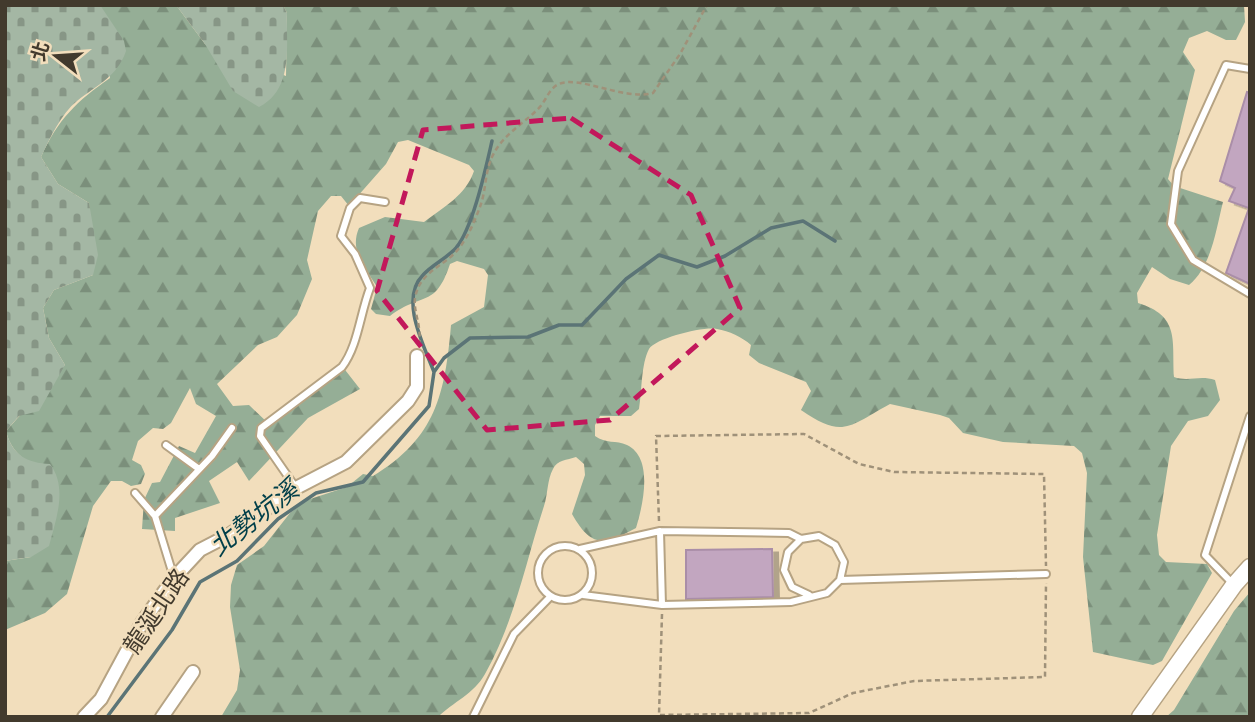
<svg xmlns="http://www.w3.org/2000/svg" width="1255" height="722" font-family="Figtree,'Noto Sans TC',sans-serif">
	<style>
		.forest { fill: url(#forest-firs) }
		.cemetery { fill: url(#cemetery-stones) }
		.lines { fill: none; stroke-linecap: round; stroke-linejoin: round }
		.stream { stroke: #5b7476; stroke-width: 3.5 }
		.building { fill: #c2a6c0; stroke: #aa8ea8; stroke-width: 2; filter: url(#shadow) }
		.lane-casing { stroke: #b6a383; stroke-width: 10 }
		.street-casing { stroke: #b6a383; stroke-width: 16 }
		.secondary-casing { stroke: #b6a383; stroke-width: 19 }
		.path { stroke: #9f9179; stroke-width: 2.5; stroke-dasharray: 5 3.5; stroke-linecap: butt }
		.lane { stroke: #fff; stroke-width: 6 }
		.street { stroke: #fff; stroke-width: 12 }
		.secondary { stroke: #fff; stroke-width: 16 }
		.marked { fill: none; stroke: #c2185b; stroke-width: 5; stroke-dasharray: 14 9; stroke-linejoin: round }
		.labels { text-anchor: middle; dominant-baseline: central; stroke-width: 5; stroke-linejoin: round; paint-order: stroke }
		.street-label { font-size: 24px; fill: #423a2d; stroke: #f2debc }
		.water-label { font-size: 26px; font-style: italic; fill: #003f49; stroke: #f2debc }
	</style>
	<defs>
		<pattern id="forest-firs" width="22" height="20" patternUnits="userSpaceOnUse" patternTransform="scale(1.75)"><rect width="22" height="20" fill="#95ae96"/><path d="M5 1l3.5 6h-7zM16 11l3.5 6h-7z" fill="#7b8f7b"/></pattern>
		<pattern id="cemetery-stones" width="16" height="16" patternUnits="userSpaceOnUse" patternTransform="scale(1.75)"><rect width="16" height="16" fill="#a4b7a4"/><path d="M2 7V4a2 2 0 0 1 4 0v3zM10 15v-3a2 2 0 0 1 4 0v3z" fill="#879686"/></pattern>
		<filter id="shadow"><feDropShadow dx="6" dy="3.5" stdDeviation="0" flood-color="#0004"/></filter>
	</defs>
	<rect width="100%" height="100%" fill="#f2debc"/>
	<path class="forest" d="M100 5H176L205 44 286 76 287 13 283 5H1244L1245 22 1236 40H1226L1207 31 1189 38 1183 52 1195 70 1168 179 1174 186 1223 202C1216 229 1212 266 1189 285L1170 279 1152 267 1137 293 1138 303C1180 316 1172 339 1174 377 1188 382 1200 375 1215 380L1220 400 1208 416 1188 421 1171 446 1157 535 1159 555 1166 562 1207 564 1212 573 1162 661 1153 665 1093 652 1083 557 1087 473 1082 453 1074 446 1003 442 963 433 949 418 940 415 890 404C848 427 843 439 801 410L811 391 806 382 759 363 749 355 751 345C742 337 729 331 717 329 704 326 656 338 649 349 641 364 642 392 639 409L631 416H600L595 425V436C606 444 616 440 627 445 654 458 643 505 636 528 604 545 592 549 572 514L585 475 584 464 576 457C567 460 557 460 553 469 547 480 548 494 544 506 526 561 514 623 485 674 474 694 453 702 438 717H221L237 690 240 670 230 607 231 585 237 565 264 546 290 513 307 500 347 487 363 474 373 476C436 438 445 394 451 325L484 307 488 275 484 269 457 261 450 264C435 309 423 291 390 316L376 314 371 309 377 287C365 267 349 251 359 228L385 217 424 222C444 207 466 195 474 171L469 165 408 140 398 142 386 164 349 206 341 196H331L318 211 307 260 312 279 297 315 277 337 258 345 217 384 233 406 249 405 269 424 342 366 360 389 308 418 249 481 237 462 209 481 220 503 175 518V531L142 529 144 500 152 483 160 482 179 446 195 453 216 416 196 404 190 388 171 423 163 429 153 428 138 441 132 460 141 465 145 474 141 484 131 486 122 481H111L93 506 67 594 45 613 5 630V561L31 557 30 463C18 456 9 445 6 431L65 365 49 338 43 308 54 290 93 275 89 203 58 184 41 157C58 119 77 101 110 78Z
		M1250 592V717H1166L1174 710 1234 611Z"/>
	<path class="cemetery" d="M5 5H100L124 41 126 51C117 77 97 85 77 101 61 114 50 138 41 157L58 184 89 203 98 255 93 275 54 290 43 308 49 338 65 365 39 411 19 416 6 431C12 455 27 463 50 464 68 488 56 519 49 546L31 557 5 561Z
		M176 5H283L287 13C286 46 294 89 259 107L233 91 205 44Z"/>
	<g class="lines">
		<path class="stream" d="M434 372C424 346 399 299 423 275 432 265 447 258 456 248 473 228 486 167 492 141
			M107 717 172 630 200 582 237 561 278 519 316 493 363 482 429 406 434 372 444 358 470 338 528 337 559 325H582L626 279 659 255 697 267 725 256 771 228 803 221 835 241"/>
	</g>
	<path class="building" d="M1247 92 1250 93V284L1226 273 1249 208 1229 201 1235 188 1220 181Z
		M772 549 773 597 686 599V550Z"/>
	<g class="lines">
		<defs>
			<path id="lane" d="M1250 69 1226 65 1178 171 1171 224 1193 260 1250 294
				M166 445 199 469
				M296 488 260 436 261 428 342 367C358 346 360 314 370 288L355 254 341 236 350 208 360 198 385 202
				M135 493 155 516 174 578
				M155 516 212 456 232 428
				M538 573a27 27 0 1 1 54 0a27 27 0 1 1-54 0Z
				M580 549 660 531
				M840 580 1046 574
				M1233 584 1205 555 1250 416
				M583 595 662 605 791 602 827 593 840 580 844 562 835 545 819 536 801 539 788 552 784 570 792 587 809 595
				M662 605 660 531 789 533 801 539
				M473 717 514 634 550 597"/>
			<path id="street" d="M84 717 101 699 142 623 174 578 200 550 229 535 296 488 346 462 408 401 417 387V356
				M162 717 193 672"/>
			<path id="secondary" d="M1140 717 1234 585 1250 567"/>
		</defs>
		<use href="#lane" class="lane-casing"/>
		<use href="#street" class="street-casing"/>
		<use href="#secondary" class="secondary-casing"/>
		<path class="path" d="M419 345C422 325 413 312 415 298 420 270 445 267 460 247 469 235 476 218 481 204 486 189 485 172 492 157 502 135 522 125 539 108 546 101 549 88 559 84 579 75 625 101 653 93L680 54 707 5
			M659 521 656 436 804 434 859 464 894 472 1044 474 1046 566
			M662 614 659 715 809 713 853 693 914 681 1045 677 1046 583"/>
		<use href="#lane" class="lane"/>
		<use href="#street" class="street"/>
		<use href="#secondary" class="secondary"/>
	</g>
	<path class="marked" d="M571 118 691 195 740 308 610 420 487 430 377 291 423 130Z"/>
	<g class="labels">
		<g class="street-label">
			<text transform="translate(156 611) rotate(-56)">龍涎北路</text>
		</g>
		<g class="water-label">
			<text transform="translate(254 518) rotate(-38)">北勢坑溪</text>
		</g>
	</g>
	<rect width="1255" height="722" fill="none" stroke="#423a2d" stroke-width="14"/>
	<g transform="translate(56 56) rotate(287)" stroke="#f2debc" stroke-width="5" paint-order="stroke">
	<path d="M0-5L12 26L0 18L-12 26Z" fill="#423a2d"/>
	<text y="-10" font-size="19" font-weight="bold" text-anchor="middle" fill="#423a2d">北</text>
	</g>
</svg>
